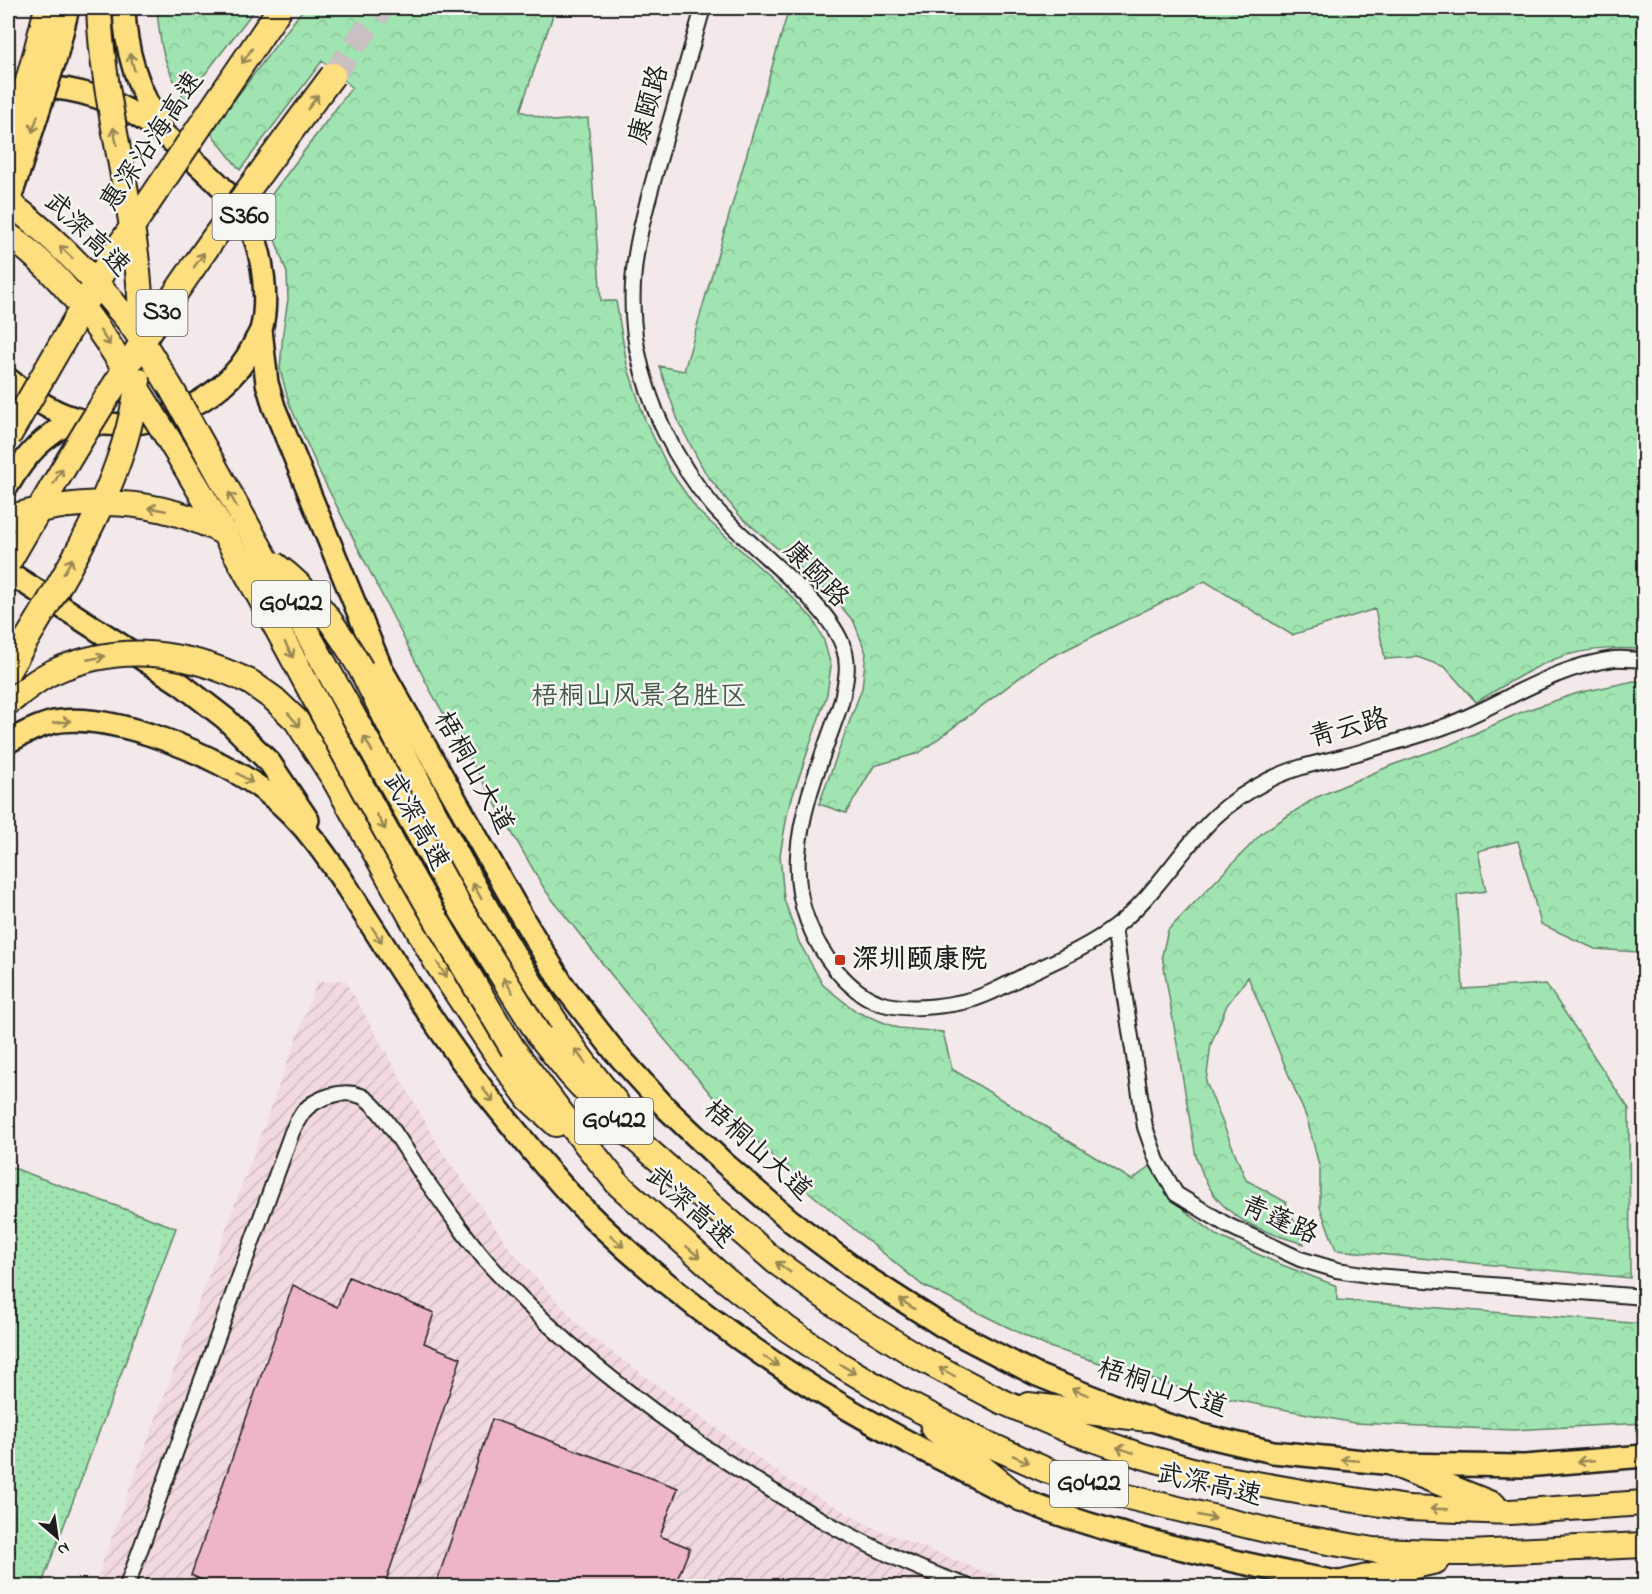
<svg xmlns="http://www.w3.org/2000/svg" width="1652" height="1594" font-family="'Indie Flower','LXGW WenKai TC',sans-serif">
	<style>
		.industrial { fill: url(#industrial-furrows) }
		.grass { fill: url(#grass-dots); stroke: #5e8066; stroke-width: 1.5 }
		.forest { fill: url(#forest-crowns); stroke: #5e8066; stroke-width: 1.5 }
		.building { fill: #eeb5c9; stroke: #1c1c1c; stroke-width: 1.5 }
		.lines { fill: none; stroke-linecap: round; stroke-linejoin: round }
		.motorway-tunnel { stroke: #c9c0c1; stroke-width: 24; stroke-dasharray: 24 12; stroke-linecap: butt }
		.minor-casing { stroke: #1c1c1c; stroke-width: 18 }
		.primary-casing { stroke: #1c1c1c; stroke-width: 26 }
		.motorway-casing { stroke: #1c1c1c; stroke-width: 28 }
		.minor { stroke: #f6f6f2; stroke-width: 14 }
		.primary { stroke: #fedf80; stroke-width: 21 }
		.motorway { stroke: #fedf80; stroke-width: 24 }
		.primary-bridge-casing { stroke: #1c1c1c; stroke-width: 26; stroke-linecap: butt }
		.motorway-bridge-casing { stroke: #1c1c1c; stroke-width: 28; stroke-linecap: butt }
		.primary-bridge { stroke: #fedf80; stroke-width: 21 }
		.motorway-bridge { stroke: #fedf80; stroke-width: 24 }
		.oneway { stroke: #988753 }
		.poi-dot { fill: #c8321e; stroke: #f6f6f2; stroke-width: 2 }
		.labels { text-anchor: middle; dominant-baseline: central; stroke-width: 5; stroke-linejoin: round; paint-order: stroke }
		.shield { fill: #f6f6f2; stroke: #5d5d5c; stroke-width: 1.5 }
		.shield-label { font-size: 26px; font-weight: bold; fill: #1c1c1c }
		.street-label { font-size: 27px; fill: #1c1c1c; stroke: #f6f6f2 }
		.park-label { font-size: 27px; fill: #445849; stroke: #f6f6f2 }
		.poi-label { font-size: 27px; font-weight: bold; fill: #1c1c1c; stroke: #f6f6f2; text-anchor: start }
	</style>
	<defs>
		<pattern id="industrial-furrows" width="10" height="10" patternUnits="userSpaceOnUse" patternTransform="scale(1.5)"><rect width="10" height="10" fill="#f2d9e0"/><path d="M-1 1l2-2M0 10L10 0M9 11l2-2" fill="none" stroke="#cfbac0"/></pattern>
		<pattern id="grass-dots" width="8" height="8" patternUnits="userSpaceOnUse" patternTransform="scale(1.5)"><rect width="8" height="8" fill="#a0e5b1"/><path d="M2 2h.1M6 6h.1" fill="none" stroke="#89c498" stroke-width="1.8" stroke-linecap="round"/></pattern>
		<pattern id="forest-crowns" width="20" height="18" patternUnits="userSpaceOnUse" patternTransform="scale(1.5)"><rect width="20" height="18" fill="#a0e5b1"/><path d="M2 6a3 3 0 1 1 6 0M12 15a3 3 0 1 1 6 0" fill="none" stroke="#89c498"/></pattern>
	</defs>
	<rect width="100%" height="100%" fill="#f4e9ea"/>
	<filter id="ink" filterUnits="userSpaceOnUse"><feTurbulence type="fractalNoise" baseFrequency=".0167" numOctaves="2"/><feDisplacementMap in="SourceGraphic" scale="12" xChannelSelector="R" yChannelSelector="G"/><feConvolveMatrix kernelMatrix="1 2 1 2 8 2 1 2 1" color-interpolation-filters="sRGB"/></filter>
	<g filter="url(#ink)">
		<path class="industrial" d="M345 980 443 1153 511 1250 587 1334 791 1482 872 1527 980 1570 1031 1586H94L317 982Z"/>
		<path class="grass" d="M8 1166 176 1228 41 1586H8Z"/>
		<path class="forest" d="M157 8H256L185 100C164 66 160 48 157 8Z
			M304 8H552V18L520 111 553 121 588 118 601 301H616L627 365 645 420 670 471 698 511 791 596 813 619 824 641 831 666 827 694 788 810 780 855 784 899 799 942 823 985 857 1012 898 1028 943 1032 952 1069 1132 1180 1157 1161 1185 1211 1218 1236 1277 1263 1337 1286V1300L1644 1324V1423L1513 1430 1354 1423 1189 1391 1046 1346 922 1285 809 1192 719 1104 624 991 545 890 430 690 320 473 289 403 280 369 283 332 288 299 287 273 263 206 352 87 322 61 240 170 210 132Z
			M789 8H1379L1418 12 1423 8H1635L1644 11V649C1619 648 1596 648 1571 654 1543 660 1502 687 1476 702L1445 667 1417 657 1385 659 1375 609 1292 635 1205 581 1039 663 919 753 874 766 846 813 819 804 862 688 866 653 854 622 832 596 740 516 706 474 679 423 659 366 684 371Z
			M1634 681 1644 683V948L1637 952 1595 949 1541 924 1518 841 1478 851 1486 891 1457 895 1463 989 1546 984 1629 1109 1630 1278 1336 1250 1320 1207V1169L1307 1119 1248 977 1227 1005 1211 1044 1206 1082 1246 1180 1286 1202 1304 1244C1267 1233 1226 1221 1207 1183 1202 1175 1200 1165 1196 1157L1162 955 1168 930 1263 832 1315 798 1392 765 1447 746 1524 711 1578 693Z"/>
		<path class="building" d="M349 1277 434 1313 424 1343 461 1358 384 1587H217L191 1575 293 1285 337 1307Z
			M492 1419 678 1488 660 1536 690 1548 674 1587H435Z"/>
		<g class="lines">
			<path class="motorway-tunnel" d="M333 75 382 8"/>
			<defs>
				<path id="minor" d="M703 8C690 53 677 98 664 143 644 213 623 274 637 348 648 406 675 461 713 506 747 546 829 601 844 649 850 667 845 685 841 703 809 797 764 882 837 971 848 984 863 997 880 1003 908 1012 960 1006 987 994 1004 987 1020 977 1036 970 1060 959 1095 943 1116 926 1156 895 1180 849 1217 815 1232 801 1250 790 1267 781 1295 766 1324 762 1354 754 1384 745 1417 737 1446 726 1503 704 1552 667 1614 659 1624 658 1635 660 1644 660
					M1114 928 1145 1127 1157 1161 1176 1194 1227 1225 1300 1259 1337 1270 1375 1276 1644 1297
					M127 1586 292 1132C295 1125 299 1118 303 1112 316 1097 343 1089 361 1096 381 1104 413 1163 427 1182 450 1213 472 1247 499 1275 563 1344 637 1402 715 1454 793 1506 878 1556 967 1586"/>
				<path id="primary" d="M124 8C125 52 138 90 161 128
					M8 90C69 79 128 102 174 143 202 169 233 192 250 227 263 253 269 301 261 330 259 335 255 341 253 346 223 407 138 439 74 418 49 411 27 394 8 379
					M261 330 267 383 274 407 382 670 522 917 563 985 615 1052 667 1109 724 1163 791 1221 863 1275 944 1327 1037 1375 1148 1419 1205 1436 1273 1452 1393 1464 1525 1466 1644 1456
					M8 485C27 453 42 438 75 419
					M8 572 181 684 226 719 270 763 308 820
					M8 742C22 734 37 726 54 722 112 711 219 756 266 792 313 827 343 882 375 931 409 985 445 1040 484 1091 521 1137 557 1184 600 1225 702 1321 821 1400 947 1462 972 1475 996 1489 1022 1500 1082 1525 1145 1540 1208 1555 1257 1566 1307 1578 1357 1585"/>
				<path id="motorway" d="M361 669C410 766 458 863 514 956 545 1007 577 1058 616 1102
					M250 682 274 699 296 720 334 779 436 962 495 1052 529 1099 556 1124
					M539 1035 570 1074 610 1117 776 1262 840 1308 918 1357 1001 1401 1072 1432 1142 1456 1217 1477 1308 1493 1408 1508 1510 1512 1644 1503
					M513 1049 558 1109 618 1184 727 1281 786 1328 839 1364 896 1398 979 1440 1046 1470 1120 1495 1283 1534 1373 1550 1470 1553 1644 1545
					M1028 1405 1148 1419
					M933 1428 1021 1499
					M1393 1464 1494 1505
					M1342 1583 1436 1561"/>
			</defs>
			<use href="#minor" class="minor-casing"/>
			<use href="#primary" class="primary-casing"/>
			<use href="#motorway" class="motorway-casing"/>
			<use href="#minor" class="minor"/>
			<use href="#primary" class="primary"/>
			<use href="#motorway" class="motorway"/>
			<defs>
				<path id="primary-bridge" d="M8 205 56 57 68 8"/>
				<path id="motorway-bridge" d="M99 8C103 119 144 228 141 340
					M8 152 36 52 47 8
					M8 202C52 235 91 275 126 318 143 339 156 365 171 388L463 913 539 1035
					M8 235C72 280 112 348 153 414 226 530 289 651 354 772 404 866 458 958 513 1049
					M8 437 109 261 280 8
					M8 518C83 496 156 496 226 534
					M8 563C58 476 109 390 166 307 219 228 276 151 333 75
					M274 564C312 591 338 629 361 669
					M8 671C62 578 124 490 138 380
					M8 703C22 692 37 679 53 672 120 642 185 651 250 682"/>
			</defs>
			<use href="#primary-bridge" class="primary-bridge-casing"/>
			<use href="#motorway-bridge" class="motorway-bridge-casing"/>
			<use href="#primary-bridge" class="primary-bridge"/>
			<use href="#motorway-bridge" class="motorway-bridge"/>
		</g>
		<defs><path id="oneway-shaft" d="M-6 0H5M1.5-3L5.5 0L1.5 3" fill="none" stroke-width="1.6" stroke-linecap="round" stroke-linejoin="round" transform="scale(1.5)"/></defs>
		<g class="oneway">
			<use href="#oneway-shaft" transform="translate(247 56) rotate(124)"/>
			<use href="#oneway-shaft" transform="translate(132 62) rotate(-106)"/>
			<use href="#oneway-shaft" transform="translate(313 102) rotate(-54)"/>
			<use href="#oneway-shaft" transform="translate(35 124) rotate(108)"/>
			<use href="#oneway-shaft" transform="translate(115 136) rotate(-101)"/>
			<use href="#oneway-shaft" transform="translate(66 252) rotate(-136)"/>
			<use href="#oneway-shaft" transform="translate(199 260) rotate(-55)"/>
			<use href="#oneway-shaft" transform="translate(105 338) rotate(56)"/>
			<use href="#oneway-shaft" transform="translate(58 476) rotate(-60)"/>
			<use href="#oneway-shaft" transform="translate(233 500) rotate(-119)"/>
			<use href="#oneway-shaft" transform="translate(157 509) rotate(-169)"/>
			<use href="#oneway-shaft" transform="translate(68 566) rotate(-60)"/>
			<use href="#oneway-shaft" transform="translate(289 650) rotate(62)"/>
			<use href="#oneway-shaft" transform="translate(96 658) rotate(-11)"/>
			<use href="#oneway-shaft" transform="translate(294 720) rotate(49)"/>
			<use href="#oneway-shaft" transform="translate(62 722) rotate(-6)"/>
			<use href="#oneway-shaft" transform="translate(368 744) rotate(-119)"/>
			<use href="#oneway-shaft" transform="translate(245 778) rotate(32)"/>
			<use href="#oneway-shaft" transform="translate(381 822) rotate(61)"/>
			<use href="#oneway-shaft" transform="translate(477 891) rotate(-119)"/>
			<use href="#oneway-shaft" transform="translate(377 935) rotate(57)"/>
			<use href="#oneway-shaft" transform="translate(442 970) rotate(57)"/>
			<use href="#oneway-shaft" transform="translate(508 985) rotate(-122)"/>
			<use href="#oneway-shaft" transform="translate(580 1056) rotate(-126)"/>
			<use href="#oneway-shaft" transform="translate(488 1095) rotate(52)"/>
			<use href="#oneway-shaft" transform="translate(617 1241) rotate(42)"/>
			<use href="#oneway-shaft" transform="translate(693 1252) rotate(41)"/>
			<use href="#oneway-shaft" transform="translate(783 1267) rotate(-144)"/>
			<use href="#oneway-shaft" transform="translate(907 1304) rotate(-147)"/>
			<use href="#oneway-shaft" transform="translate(771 1361) rotate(34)"/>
			<use href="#oneway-shaft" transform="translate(848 1369) rotate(31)"/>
			<use href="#oneway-shaft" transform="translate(947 1372) rotate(-152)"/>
			<use href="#oneway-shaft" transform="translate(1080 1392) rotate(-159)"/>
			<use href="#oneway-shaft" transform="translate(1125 1450) rotate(-161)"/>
			<use href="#oneway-shaft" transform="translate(1021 1459) rotate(24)"/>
			<use href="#oneway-shaft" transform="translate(1350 1460) rotate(-175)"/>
			<use href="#oneway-shaft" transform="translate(1586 1461) rotate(175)"/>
			<use href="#oneway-shaft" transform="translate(1439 1509) rotate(-178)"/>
			<use href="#oneway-shaft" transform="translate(1207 1517) rotate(13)"/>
		</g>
	</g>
	<rect class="poi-dot" x="834" y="954" width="12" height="12" rx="3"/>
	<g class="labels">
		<g class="shield">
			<rect x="212.5" y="194" width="63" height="46" rx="4.5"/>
			<rect x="136.5" y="290" width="51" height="46" rx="4.5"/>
			<rect x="252" y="581" width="78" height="46" rx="4.5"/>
			<rect x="575" y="1098" width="78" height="46" rx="4.5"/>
			<rect x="1050" y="1461" width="78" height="46" rx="4.5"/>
		</g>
		<g class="shield-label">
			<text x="244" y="217">S360</text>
			<text x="162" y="313">S30</text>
			<text x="291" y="604">G0422</text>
			<text x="614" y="1121">G0422</text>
			<text x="1089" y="1484">G0422</text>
		</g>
		<g class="street-label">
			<text transform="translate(650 105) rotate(-74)">康颐路</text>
			<text transform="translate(153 142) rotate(-56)">惠深沿海高速</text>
			<text transform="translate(86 235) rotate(44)">武深高速</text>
			<text transform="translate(815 575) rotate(46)">康颐路</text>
			<text transform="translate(1349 729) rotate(-15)">青云路</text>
			<text transform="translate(473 773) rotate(61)">梧桐山大道</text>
			<text transform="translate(415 822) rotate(61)">武深高速</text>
			<text transform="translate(757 1151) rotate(42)">梧桐山大道</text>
			<text transform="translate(689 1208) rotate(42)">武深高速</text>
			<text transform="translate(1279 1221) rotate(24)">青蓬路</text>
			<text transform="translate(1162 1389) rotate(18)">梧桐山大道</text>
			<text transform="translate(1209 1486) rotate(13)">武深高速</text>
		</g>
		<g class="park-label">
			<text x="639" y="697">梧桐山风景名胜区</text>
		</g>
		<g class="poi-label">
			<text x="852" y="960">深圳颐康院</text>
		</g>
	</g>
	<rect width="1652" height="1594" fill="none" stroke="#f6f6f2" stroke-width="30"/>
	<rect x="15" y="15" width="1622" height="1564" fill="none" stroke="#1c1c1c" stroke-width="2" filter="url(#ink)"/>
	<g transform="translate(57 1537) rotate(151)" stroke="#f6f6f2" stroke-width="4.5" paint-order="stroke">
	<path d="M0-4.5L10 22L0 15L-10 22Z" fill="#1c1c1c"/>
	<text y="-9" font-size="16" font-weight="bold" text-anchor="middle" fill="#1c1c1c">N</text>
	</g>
</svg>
